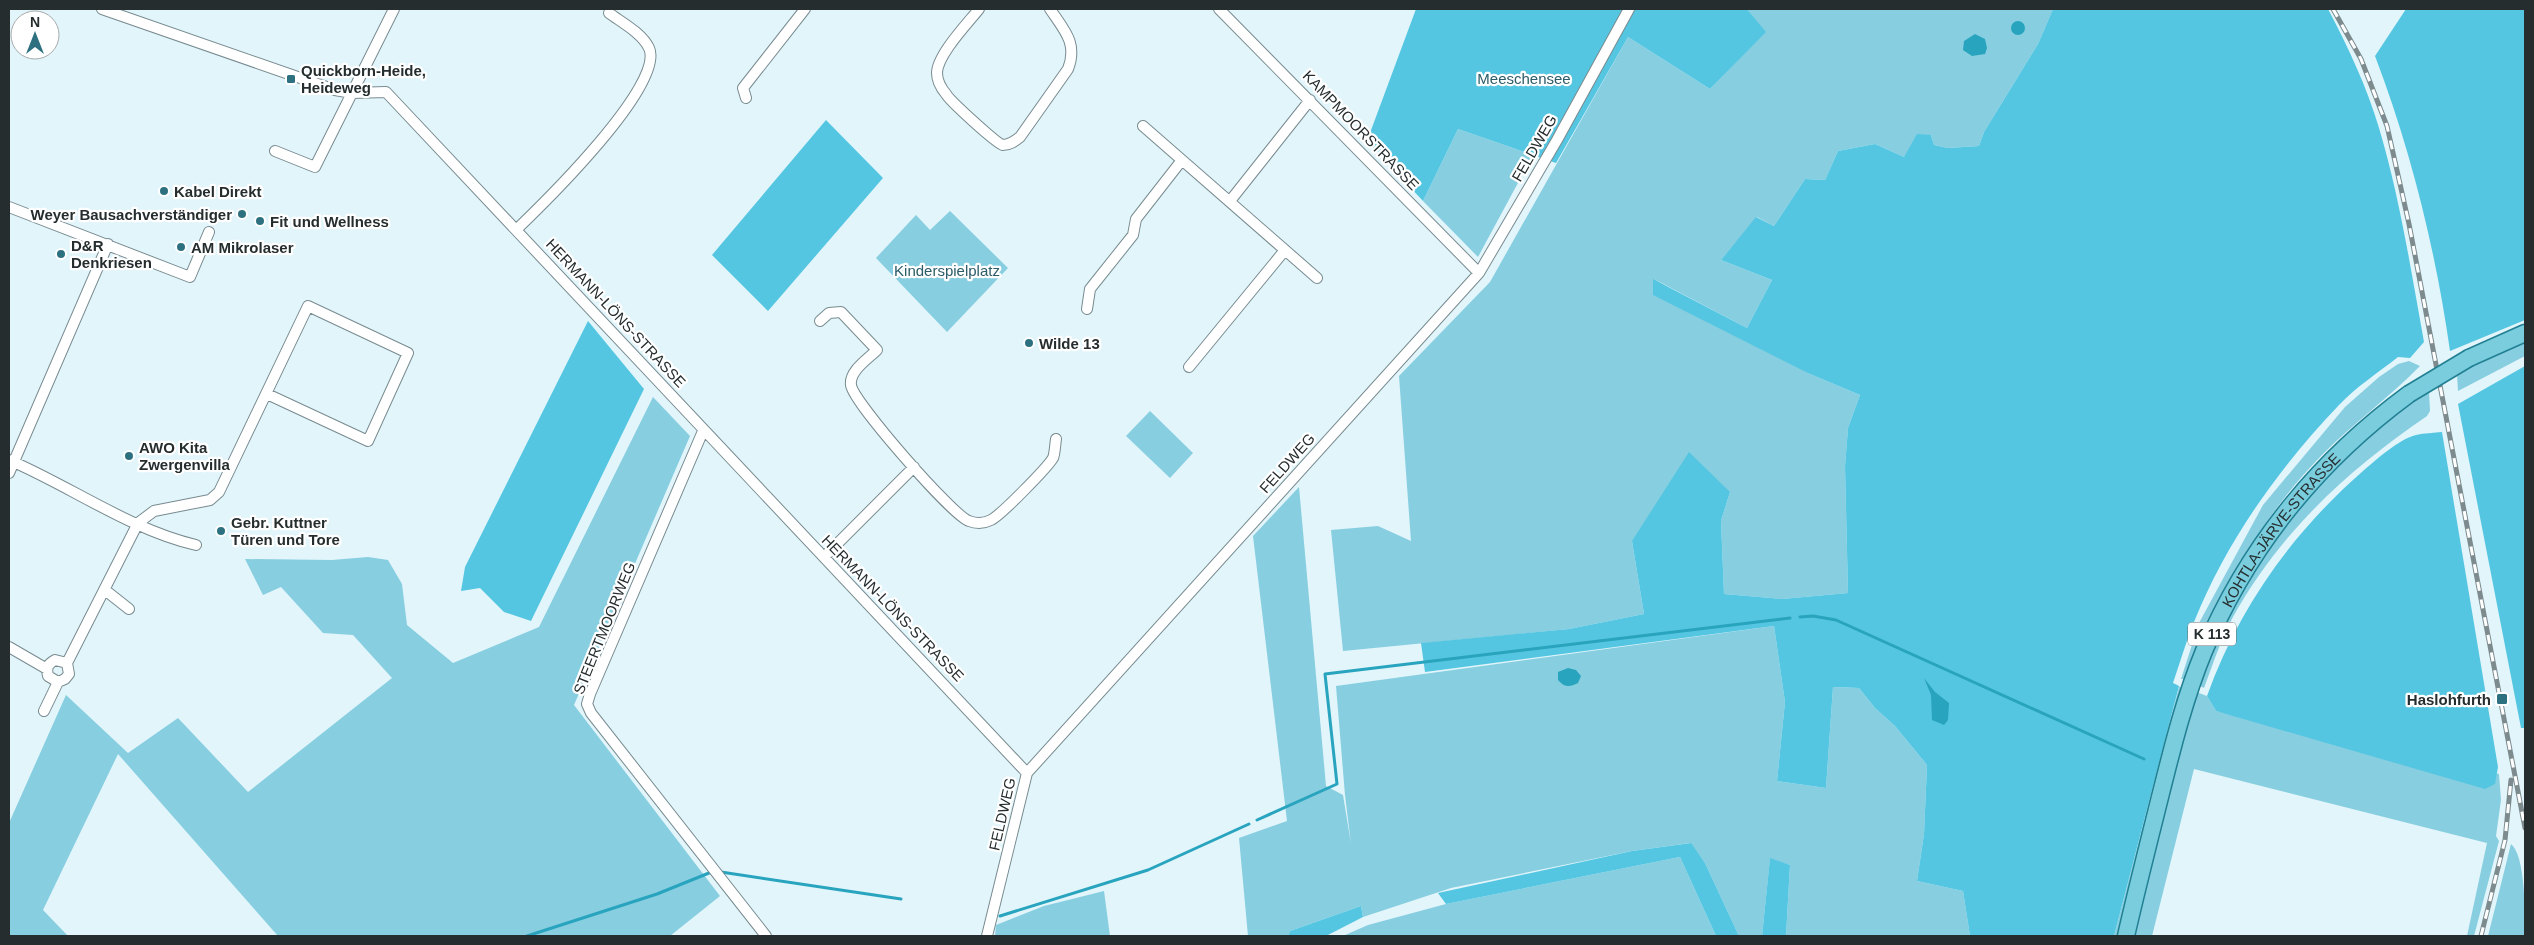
<svg xmlns="http://www.w3.org/2000/svg" width="2534" height="945" font-family="Helvetica,sans-serif">
	<style>
		.green { fill: #87cee0 }
		.forest { fill: #55c6e1 }
		.water { fill: #29a4be }
		.lines { fill: none; stroke-linecap: round; stroke-linejoin: round }
		.stream { stroke: #29a4be; stroke-width: 3 }
		.street-casing { stroke: #788b90; stroke-width: 12 }
		.primary-casing { stroke: #217f92; stroke-width: 19 }
		.street { stroke: #fff; stroke-width: 10 }
		.primary { stroke: #79cddd; stroke-width: 16 }
		.rail-casing { stroke: #7d8b8e; stroke-width: 5 }
		.rail { stroke: #fff; stroke-width: 3; stroke-dasharray: 9; stroke-linecap: butt }
		.primary-bridge-casing { stroke: #217f92; stroke-width: 19; stroke-linecap: butt }
		.primary-bridge { stroke: #79cddd; stroke-width: 16 }
		.poi-dot { fill: #2d7181; stroke: #fff; stroke-width: 2 }
		.labels { text-anchor: middle; dominant-baseline: central; stroke-width: 4.5; stroke-linejoin: round; paint-order: stroke }
		.shield { fill: #fff; stroke: #666c6d; stroke-width: 1 }
		.shield-label { font-size: 14px; font-weight: bold; fill: #252d2f }
		.poi-label { font-size: 15px; font-weight: bold; fill: #252d2f; stroke: #fff; text-anchor: start }
		.park-label { font-size: 15px; fill: #2c5c68; stroke: #fff }
		.street-label { font-size: 15px; fill: #252d2f; stroke: #fff }
	</style>
	<rect width="100%" height="100%" fill="#e1f5fb"/>
	<path class="green" d="M1747 9H2053L2038 44 1984 132 1979 146 1948 148 1934 145 1931 135 1904 157 1875 144 1838 151 1825 180 1805 179 1774 226 1757 217 1721 260 1772 280 1747 328 1654 279 1810 374 1860 395 1848 428 1845 466 1848 593 1782 599 1724 594 1721 521 1730 492 1632 541 1644 614 1569 629 1343 651 1331 530 1378 526 1411 541 1399 376 1490 282 1628 37 1710 89 1765 32Z
		M1458 129 1533 155 1478 257 1423 201Z
		M950 211 1008 268 947 332 876 258 916 215 930 230Z
		M2525 340V356L2458 391 2457 374 2493 353Z
		M2409 361 2420 366C2389 398 2352 424 2321 456 2258 520 2219 597 2185 679H2181L2199 623 2263 505 2345 407 2379 377 2398 364Z
		M2429 391 2430 411 2427 416C2348 470 2280 532 2233 617 2221 639 2213 664 2204 688L2200 686 2198 682 2209 652 2259 558 2330 466 2414 396Z
		M653 397 690 436 574 705 720 896 670 936H278L118 754 43 910 68 936H9V823L66 695 128 753 178 718 248 792 392 678 353 635 323 633 281 587 263 595 245 559 332 560 368 557 388 560 402 584 407 625 453 663 539 627Z
		M1150 411 1193 453 1170 478 1126 436Z
		M1299 487 1326 786 1343 795 1351 844 1345 795 1336 686 1774 626 1785 702 1777 781 1826 788 1833 687 1859 688 1875 708 1895 726 1927 765 1924 834 1917 881 1963 891 1970 936H1786L1790 865 1770 859 1762 936H1739L1705 863 1690 843 1632 851 1451 888 1363 917 1361 906 1290 931 1288 936H1248L1239 838 1287 821 1253 536Z
		M2173 683 2182 688 2120 936H2114L2179 687Z
		M2199 693 2207 696 2216 711 2499 774 2501 800 2496 836 2499 841 2474 936H2467L2487 843 2194 769 2152 936H2131L2195 694Z
		M2511 844C2526 856 2525 917 2525 936H2488Z
		M1680 857 1716 936H1343L1368 925 1446 904Z
		M1104 891 1110 936H995L996 925 1044 906Z"/>
	<path class="forest" d="M1416 9H1747L1766 32 1710 89 1628 37 1556 163 1458 129 1423 201 1367 141Z
		M2053 9H2328C2348 47 2367 87 2379 128 2400 198 2411 271 2424 342L2410 358 2398 357C2379 372 2356 387 2339 405 2279 468 2227 540 2194 622 2186 642 2180 662 2173 683L2179 686 2114 936H1970L1963 891 1917 881 1924 834 1927 765 1895 726 1875 708 1859 688 1833 687 1826 788 1777 781 1785 702 1774 626 1425 672 1421 643 1569 629 1644 614 1632 541 1689 452 1730 492 1721 521 1724 594 1782 599 1848 593 1845 466 1848 428 1860 395 1810 374 1653 295V279L1747 328 1772 280 1721 260 1756 217 1774 226 1805 179 1825 180 1838 151 1875 144 1904 157 1917 134 1931 135 1934 145 1948 148 1979 146 1984 132 2038 44Z
		M2406 9H2525V320L2450 351C2436 252 2411 150 2375 56Z
		M826 120 883 178 768 311 712 255Z
		M588 321 644 389 531 621 504 612 480 588 461 591 465 567Z
		M2525 366V728H2521L2458 404Z
		M2442 432 2498 767 2495 784 2485 789 2216 711 2207 696C2239 607 2293 532 2363 471 2376 460 2399 439 2416 435 2424 433 2434 433 2442 432Z
		M1691 843 1705 863 1739 936H1716L1680 857 1446 904 1438 893 1632 851Z
		M1770 858 1790 865 1786 936H1762Z
		M1361 906 1363 917 1326 936H1288L1290 931Z"/>
	<path class="water" d="M2011 28a7 7 0 1 1 14 0a7 7 0 1 1-14 0Z
		M1975 34 1985 39 1987 48 1985 54 1972 56 1963 50 1964 41Z
		M1568 668 1576 670 1581 676 1578 683C1570 687 1565 688 1558 680V672Z
		M1924 678 1935 692 1949 703 1948 720 1944 725 1932 720 1931 695Z"/>
	<g class="lines">
		<path class="stream" d="M1800 617 1813 616 1836 620 2144 759
			M1257 820 1337 784 1325 674 1790 618
			M721 872 901 899
			M1000 916 1148 870 1249 824
			M527 936 657 894 709 873"/>
		<defs>
			<path id="street" d="M102 9 335 90 352 93 386 92 1027 773
				M979 9C968 23 937 55 937 73 937 80 941 88 946 94 950 101 997 144 1003 145 1010 145 1015 141 1020 137L1068 69C1078 43 1064 30 1050 9
				M1219 9 1479 273
				M746 98 743 88 805 9
				M1143 126 1317 278
				M275 151 315 167 394 9
				M1230 201 1310 100
				M9 207 190 277 209 232
				M517 229C543 204 666 84 649 48 642 33 621 22 609 13
				M1087 309 1090 289 1133 235 1136 219 1182 160
				M820 321 829 313 841 312 877 350C868 359 849 371 851 385 853 402 953 516 969 521 977 524 985 523 991 520 1001 515 1047 468 1053 458 1055 453 1055 445 1056 439
				M1189 367 1285 250
				M703 431 590 694 587 704 591 713 766 936
				M9 460C70 486 131 530 196 545
				M9 473 108 244
				M824 557 914 467
				M105 590 129 609
				M9 647 47 669
				M67 663 55 660C48 664 46 667 48 676L58 682 65 679 69 674 67 663 138 523 154 511 210 500 219 492 308 306 408 353 368 441 267 394
				M44 711 58 682
				M987 936 1027 773 1479 273 1557 140 1629 9"/>
			<g id="primary">
				<path d="M2469 358 2525 333"/>
				<path id="s1" d="M2126 936C2137 888 2149 841 2161 793 2173 745 2185 697 2204 651 2248 547 2318 461 2409 394"/>
			</g>
		</defs>
		<use href="#street" class="street-casing"/>
		<use href="#primary" class="primary-casing"/>
		<use href="#street" class="street"/>
		<use href="#primary" class="primary"/>
		<defs>
			<path id="rail" d="M2333 9 2361 59 2387 126 2409 224 2525 828
				M2481 936 2505 840 2511 780"/>
		</defs>
		<use href="#rail" class="rail-casing"/>
		<use href="#rail" class="rail"/>
		<defs>
			<path id="primary-bridge" d="M2409 394 2469 358"/>
		</defs>
		<use href="#primary-bridge" class="primary-bridge-casing"/>
		<use href="#primary-bridge" class="primary-bridge"/>
	</g>
	<g class="poi-dot">
		<rect x="286" y="74" width="10" height="10" rx="2.5"/>
		<circle cx="164" cy="191" r="5"/>
		<circle cx="242" cy="214" r="5"/>
		<circle cx="260" cy="221" r="5"/>
		<circle cx="181" cy="247" r="5"/>
		<circle cx="61" cy="254" r="5"/>
		<circle cx="1029" cy="343" r="5"/>
		<circle cx="129" cy="456" r="5"/>
		<circle cx="221" cy="531" r="5"/>
		<rect x="2496" y="693" width="12" height="12" rx="2.5"/>
	</g>
	<g class="labels">
		<rect class="shield" x="2188" y="622.5" width="48" height="23" rx="4"/>
		<g class="shield-label">
			<text x="2212" y="634">K 113</text>
		</g>
		<g class="poi-label">
			<text x="301" y="70">Quickborn-Heide,<tspan x="301" dy="17">Heideweg</tspan></text>
			<text x="174" y="191">Kabel Direkt</text>
			<text x="232" y="214" text-anchor="end">Weyer Bausachverständiger</text>
			<text x="270" y="221">Fit und Wellness</text>
			<text x="71" y="245">D&amp;R<tspan x="71" dy="17">Denkriesen</tspan></text>
			<text x="191" y="247">AM Mikrolaser</text>
			<text x="1039" y="343">Wilde 13</text>
			<text x="139" y="447">AWO Kita<tspan x="139" dy="17">Zwergenvilla</tspan></text>
			<text x="231" y="522">Gebr. Kuttner<tspan x="231" dy="17">Türen und Tore</tspan></text>
			<text x="2491" y="699" text-anchor="end">Haslohfurth</text>
		</g>
		<g class="park-label">
			<text x="1524" y="78">Meeschensee</text>
			<text x="947" y="270">Kinderspielplatz</text>
		</g>
		<g class="street-label">
			<text transform="translate(1361 130) rotate(46)">KAMPMOORSTRASSE</text>
			<text transform="translate(1534 148) rotate(-60)">FELDWEG</text>
			<text transform="translate(616 313) rotate(47)">HERMANN-LÖNS-STRASSE</text>
			<text transform="translate(1287 463) rotate(-48)">FELDWEG</text>
			<text stroke="none"><textPath href="#s1" startOffset="440">KOHTLA-JÄRVE-STRASSE</textPath></text>
			<text transform="translate(893 608) rotate(46)">HERMANN-LÖNS-STRASSE</text>
			<text transform="translate(604 628) rotate(-68)">STEERTMOORWEG</text>
			<text transform="translate(1002 814) rotate(-77)">FELDWEG</text>
		</g>
	</g>
	<rect width="2534" height="945" fill="none" stroke="#252d2f" stroke-width="20"/>
	<g transform="translate(35 35)"><circle r="24" fill="#ffffff" stroke="#a8abac"/>
	<path d="M0-4L9 19L0 12L-9 19Z" fill="#2d7181"/>
	<text y="-8" font-size="14" font-weight="bold" text-anchor="middle" fill="#252d2f">N</text>
	</g>
</svg>
